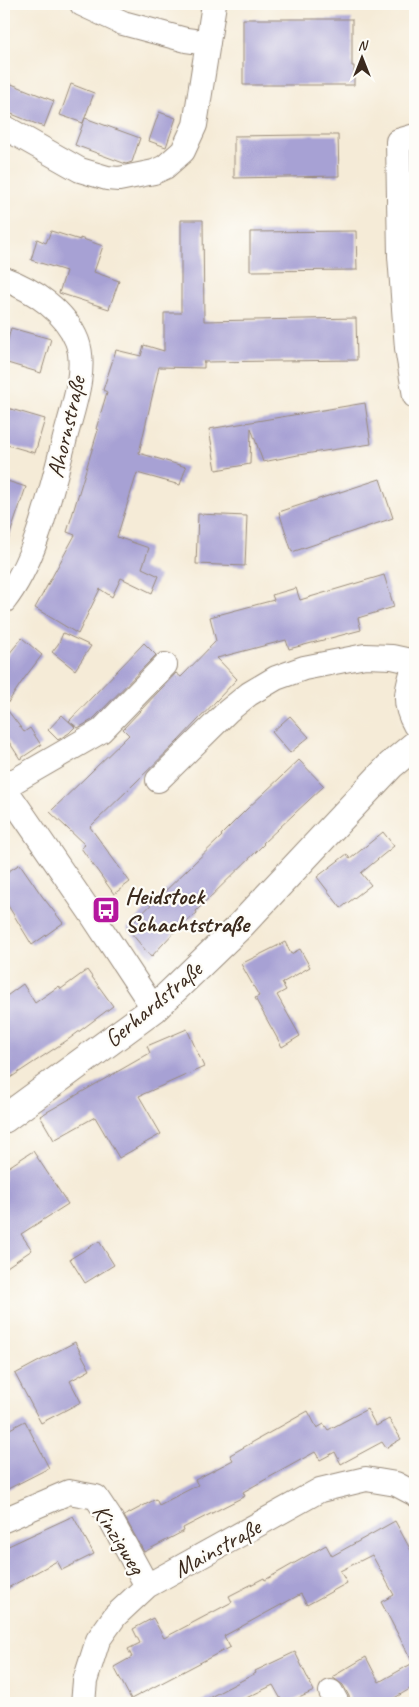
<svg xmlns="http://www.w3.org/2000/svg" width="419" height="1707" font-family="Caveat,sans-serif">
	<style>
		.building { fill: #a7a1d4 }
		.lines { fill: none; stroke-linecap: round; stroke-linejoin: round }
		.street-casing { stroke: #988a7a; stroke-width: 26 }
		.secondary-casing { stroke: #988a7a; stroke-width: 30 }
		.street { stroke: #fff; stroke-width: 24 }
		.secondary { stroke: #fff; stroke-width: 28 }
		.labels { text-anchor: middle; dominant-baseline: central; stroke-width: 4.5; stroke-linejoin: round; paint-order: stroke }
		.street-label { font-size: 24px; fill: #3b2a1e; stroke: #fdfcf7 }
		.poi-label { font-size: 24px; font-weight: bold; fill: #3b2a1e; stroke: #fdfcf7; text-anchor: start }
	</style>
	<rect width="100%" height="100%" fill="#fdfcf7"/>
	<filter id="ink" filterUnits="userSpaceOnUse"><feTurbulence type="fractalNoise" baseFrequency=".02" numOctaves="2"/><feDisplacementMap in="SourceGraphic" scale="10" xChannelSelector="R" yChannelSelector="G"/><feConvolveMatrix kernelMatrix="1 2 1 2 8 2 1 2 1" color-interpolation-filters="sRGB"/></filter>
	<filter id="wash" filterUnits="userSpaceOnUse"><feTurbulence type="fractalNoise" baseFrequency=".0096" numOctaves="4" result="noise"/><feDisplacementMap in="SourceGraphic" scale="20" xChannelSelector="R" yChannelSelector="G"/><feGaussianBlur stdDeviation="1.12" result="paint"/><feColorMatrix in="noise" values="0 0 0 0 0 0 0 0 0 0 0 0 0 0 0 0 0 1.4 0 .05"/><feComposite in="paint" operator="in"/></filter>
	<g filter="url(#wash)">
		<rect width="100%" height="100%" fill="#f5ebd7"/>
		<g id="blocks">
			<path class="building" d="M243 19H352V66H354V85H243Z
				M4 81 54 101 44 127 4 111Z
				M71 84 94 93 83 123 60 115Z
				M159 112 176 118 166 147 149 141Z
				M85 118 140 138 132 162 126 164 75 145Z
				M305 135H338L339 176 234 178V136Z
				M181 220H203L204 321 356 318 357 360 203 362H204V368L159 367 139 453 186 467 180 485 137 473 117 537 149 548 142 568 159 576 152 593 121 578 112 597 100 589 78 634 35 608 75 535 67 532 98 430 96 429 107 392 103 390 116 350 141 356 144 345 164 351V313H181Z
				M51 231 80 240V238L103 246 94 272 119 281 109 309 59 293 66 271 31 260 37 239 46 243Z
				M356 231 357 270 250 271V232Z
				M11 328 51 339 41 373 4 362V354Z
				M365 403 371 444 298 455 263 462 251 428 250 464 216 470 209 429Z
				M4 407 45 419 35 453 4 444Z
				M380 479 393 518 292 552 279 512Z
				M4 480 26 487 7 543H4Z
				M198 514 247 516 245 566 196 564Z
				M384 575 394 607 358 618 361 630 289 649 286 640 217 658 237 679 178 741 90 827 130 882 114 894 81 848 85 845 50 812 129 735 123 729 176 673 181 677 216 641 210 617 274 600 272 595 296 588 300 600Z
				M63 633 91 646 75 670 52 652 59 643Z
				M22 638 42 655 23 680 5 707 24 732 30 728 41 745 20 759 4 734V660Z
				M144 643 156 655 92 720 78 728 69 721Z
				M62 715 75 727 69 733 58 740 48 730Z
				M290 716 309 737 290 753 272 732Z
				M299 760 324 786 263 843 264 844 196 911 197 913 176 930 151 957 127 928 222 836 221 835 247 809Z
				M383 832 394 846 361 873 371 885 341 908 317 877 347 854 350 859Z
				M20 864 42 896 63 923 32 945 4 899V874Z
				M285 942 291 954 300 949 310 967 282 983 286 990 277 995 300 1036 282 1047 255 998 259 996 241 964Z
				M87 970 113 1006 69 1039 4 1082V998L23 984 35 1003 59 986 61 989Z
				M187 1029 204 1067 139 1096 161 1134 119 1158 95 1117 54 1140 40 1116 150 1053 147 1046Z
				M33 1151 68 1204 21 1234 32 1250 4 1269V1170Z
				M99 1241 114 1265 85 1283 70 1259Z
				M75 1342 90 1370 70 1381 81 1402 41 1423 15 1374Z
				M367 1409 376 1426 389 1419 401 1439 386 1448 382 1442 341 1464 335 1452 320 1460 315 1452 243 1492 245 1496 183 1528 184 1531 144 1552 124 1516 156 1499 159 1505 198 1485 195 1480 233 1460 230 1455 308 1411 317 1428 324 1424 328 1430Z
				M25 1421 49 1468 4 1491V1432Z
				M73 1516 94 1554 62 1570 57 1561 4 1590V1548Z
				M395 1521 415 1558V1686L386 1703H351L349 1696 343 1685 332 1677 366 1657 379 1682 413 1663 381 1602 394 1595 372 1555 340 1571 347 1583 307 1605 301 1594 224 1636 230 1647 131 1699 114 1667 132 1657 128 1649 140 1643 133 1629 153 1618 164 1638 232 1602 229 1596 264 1578 265 1580 326 1545 332 1556Z
				M295 1652 314 1691 288 1703H283L273 1685 236 1703H199L256 1673 255 1671Z"/>
		</g>
	</g>
	<g filter="url(#ink)">
		<use href="#blocks" fill-opacity="0" stroke="#988a7a" stroke-width="1"/>
		<g class="lines">
			<defs>
				<path id="street" d="M82 4 123 23 186 40 208 43
					M4 127 80 170 107 178 119 179 154 172 165 167 183 151 195 125 214 4
					M415 136 398 141 400 256 407 348 415 396
					M4 279C34 290 65 311 77 341 88 370 71 413 64 442 50 493 37 559 4 601
					M415 663C408 688 401 700 415 725
					M158 780 228 711 249 694 276 678 304 668 365 656 392 657 415 662
					M4 787 90 912 154 1009
					M4 787 101 731 165 665
					M4 1520 69 1492 96 1497 110 1518 147 1586
					M331 1692 337 1703
					M83 1703 85 1681 98 1640 115 1616 147 1586 320 1490 366 1479 396 1484 415 1494"/>
				<path id="secondary" d="M4 1119 154 1009 241 925 391 765 415 745"/>
			</defs>
			<use href="#street" class="street-casing"/>
			<use href="#secondary" class="secondary-casing"/>
			<use href="#street" class="street"/>
			<use href="#secondary" class="secondary"/>
		</g>
	</g>
	<defs>
		<symbol id="bus-square" viewBox="-11 -11 22 22"><rect x="-9" y="-9" width="18" height="18" rx="4" fill="#b5179e" stroke="#fdfcf7"/><path d="M-5-6H5V4H4V6H2V4H-2V6H-4V4H-5ZM-3.5-4V0h7V-4ZM-3.5 1.2v1.5H-2V1.2ZM2 1.2v1.5H3.5V1.2Z" fill="#fff"/></symbol>
	</defs>
	<g fill-rule="evenodd">
		<use href="#bus-square" x="90" y="894" width="32" height="32"/>
	</g>
	<g class="labels">
		<g class="street-label">
			<text transform="translate(66 427) rotate(-77)">Ahornstraße</text>
			<text transform="translate(153 1004) rotate(-40)">Gerhardstraße</text>
			<text transform="translate(119 1539) rotate(58)">Kinzigweg</text>
			<text transform="translate(217 1548) rotate(-29)">Mainstraße</text>
		</g>
		<g class="poi-label">
			<text x="125" y="896">Heidstock<tspan x="125" dy="28">Schachtstraße</tspan></text>
		</g>
	</g>
	<rect width="419" height="1707" fill="none" stroke="#fdfcf7" stroke-width="20"/>
	<g transform="translate(362 58)" stroke="#fdfcf7" stroke-width="4" paint-order="stroke">
	<path d="M0-4L9 19L0 12L-9 19Z" fill="#3b2a1e"/>
	<text y="-8" font-size="14" font-weight="bold" text-anchor="middle" fill="#3b2a1e">N</text>
	</g>
</svg>
